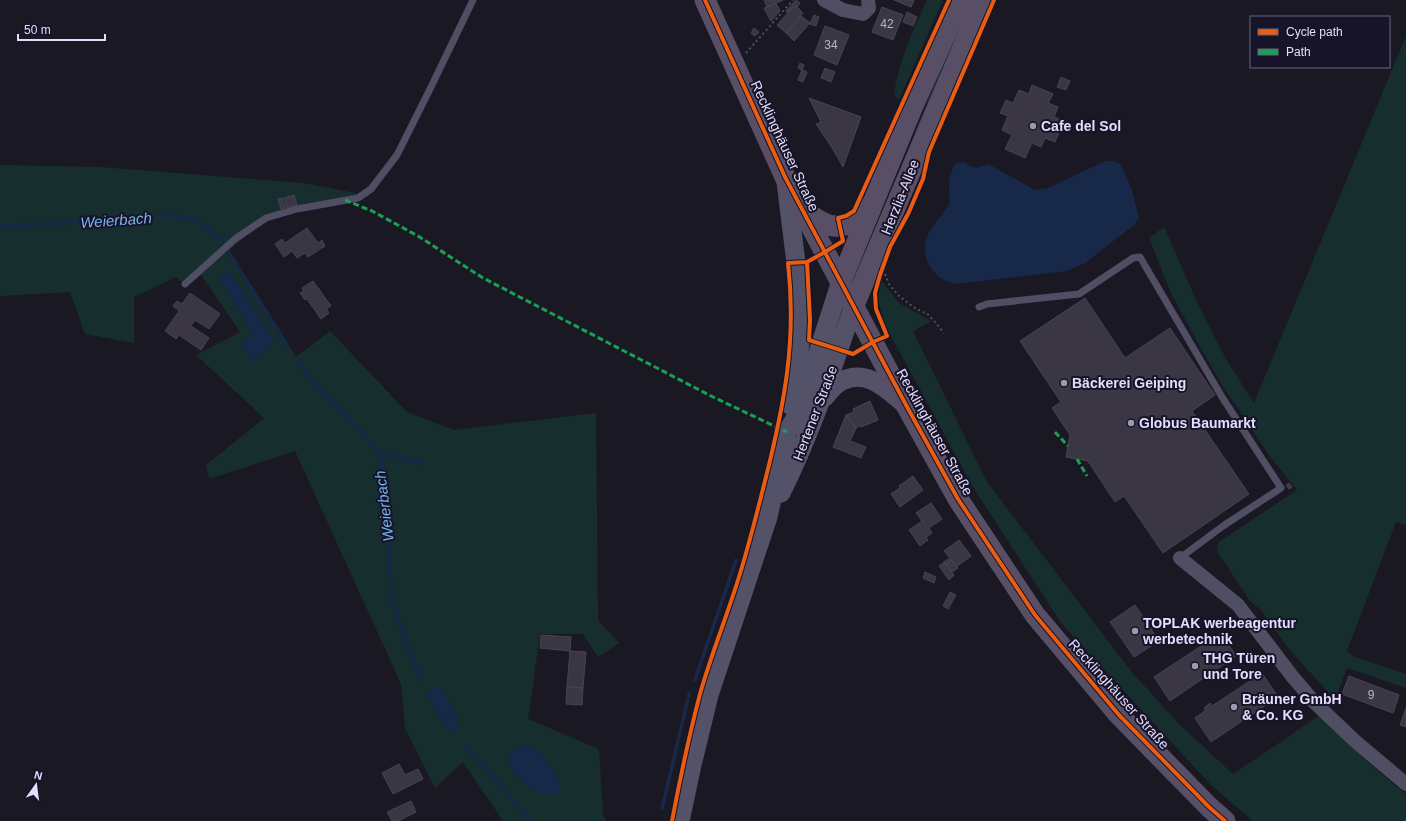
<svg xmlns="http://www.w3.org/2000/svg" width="1406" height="821" font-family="Arial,sans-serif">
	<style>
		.green { fill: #172e2f }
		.water { fill: #172849 }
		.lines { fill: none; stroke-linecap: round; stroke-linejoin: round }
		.stream { stroke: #172849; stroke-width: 3.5 }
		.building { fill: #3a3644; stroke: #474356 }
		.path { stroke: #4a5461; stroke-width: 2; stroke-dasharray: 2 3; stroke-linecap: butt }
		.service { stroke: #504e63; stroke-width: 7 }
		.minor { stroke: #504e63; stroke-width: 14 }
		.secondary { stroke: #545269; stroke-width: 19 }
		.primary { stroke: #584f66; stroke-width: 21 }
		.quiet { stroke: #1a9f57; stroke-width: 3; stroke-dasharray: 6 3; stroke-linecap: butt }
		.cycleway-casing { stroke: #171328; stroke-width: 6 }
		.cycleway { stroke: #e95d12; stroke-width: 4 }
		.poi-dot { fill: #9c98b0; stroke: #171328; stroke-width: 1.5 }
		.labels { text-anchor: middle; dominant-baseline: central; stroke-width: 4; stroke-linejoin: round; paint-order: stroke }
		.number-label { font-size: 12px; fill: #b8b3ce }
		.poi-label { font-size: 14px; font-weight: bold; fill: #e2ddfc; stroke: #171328; text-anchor: start }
		.street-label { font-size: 14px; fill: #e2ddfc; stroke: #171328 }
		.water-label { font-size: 15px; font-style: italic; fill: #76b4f1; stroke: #171328 }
	</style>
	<rect width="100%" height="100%" fill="#1a1823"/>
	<path class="green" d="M927 0H943L899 100 894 95C898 61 913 31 927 0Z
		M968 0H975L918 133 915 132Z
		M1406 36V525L1396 522 1347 651 1355 657 1406 674V688L1347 668 1335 700 1288 648 1262 611 1250 601 1217 551V546L1219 542 1297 490 1271 458 1222 385 1199 345 1171 293 1149 238 1164 227 1197 302 1226 359 1254 403Z
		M0 165 100 167 303 183 371 196 266 218 228 251 296 357 330 331 407 412 454 430 596 413 598 620 619 643 598 657 583 634H540L528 719 599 749 603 815 606 821H503L463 762 435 788 405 728 401 684 295 451 209 479 206 465 264 418 196 355 240 332 199 272 185 284 176 277 134 297V343L85 334 70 292 0 296Z
		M881 280 899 303 931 321 913 331 987 482 1131 671 1179 724 1233 774 1320 715C1347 743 1375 770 1406 794V821H1253L1211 785 1061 623 973 487 885 325 878 300Z"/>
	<path class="water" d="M1105 161H1113L1121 164 1132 190 1139 218 1134 225 1085 263 1067 271 956 284C945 282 935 276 929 265 915 237 938 224 950 202 948 188 948 175 956 163L965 162 970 166 977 168 981 166 988 164 1035 190 1048 188Z
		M230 271 274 342 254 361 240 345 253 333 219 278Z
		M439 687C450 700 458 712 458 729L452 733 447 728 427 695 429 690Z
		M524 744C528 745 532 746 536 749 545 757 563 780 560 793 552 794 544 794 536 791 527 788 510 771 509 762 509 758 511 753 513 750Z"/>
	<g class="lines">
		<path class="stream" d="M0 227 163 216C193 216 203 219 222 243
			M228 251 287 345
			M296 358 305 372 374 446 378 452 381 464 389 531 391 596 409 652 421 680
			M378 452 422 463
			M695 680 736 560
			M466 745 530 821
			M662 809 689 694"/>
	</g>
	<path class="building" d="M764 0H783L767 7Z
		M796 0 800 3 797 7 795 5 788 13 786 11Z
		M894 0H914L911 7Z
		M776 3 780 11 771 21 764 8Z
		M795 5 803 13 786 33 777 25Z
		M882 7 903 15 893 40 872 32Z
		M907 12 917 17 913 26 903 22Z
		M814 15 819 17 816 26 810 24Z
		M801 16 810 23 794 41 786 33Z
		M825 26 849 35 837 65 814 55Z
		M754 28 759 32 755 36 751 33Z
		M800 63 804 65 802 70 798 68Z
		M825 68 835 72 831 82 821 78Z
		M802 70 807 72 803 82 798 80Z
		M1061 77 1070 81 1066 90 1057 87Z
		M1032 85 1053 94 1048 103 1058 107 1054 117 1064 121 1055 142 1045 138 1041 147 1032 143 1025 158 1005 149 1012 135 1002 130 1008 116 1000 113 1006 100 1013 103 1019 90 1029 94Z
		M809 98 861 117 843 167 831 146 816 124 821 122Z
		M294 195 297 205 287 208 284 198Z
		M282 198 285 208 281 209 278 199Z
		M307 228 318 243 322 240 325 246 308 257 305 253 297 258 292 251 284 257 275 244 282 239 285 243Z
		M313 281 331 306 326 309 329 313 321 319 307 299 305 300 300 293 304 291 302 288Z
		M190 293 220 314 209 329 195 320 191 326 209 338 201 350 179 335 176 339 165 331 179 311 173 306 177 301 182 304Z
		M1085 298 1125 358 1170 328 1215 395 1192 411 1249 494 1163 553 1124 496 1115 502 1088 461 1066 457 1070 435 1052 408 1061 402 1020 341Z
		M870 401 878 420 861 427 860 426 856 428 846 415 854 412 853 409Z
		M846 415 856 428 850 441 866 447 861 458 833 447Z
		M913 476 923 490 900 507 891 494 900 488 899 486Z
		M1289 483 1292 487 1289 489 1286 485Z
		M931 503 942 519 929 528 932 533 926 537 928 540 920 546 909 530 922 521 916 513Z
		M959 540 971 556 956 567 951 560 947 565 944 562 950 558 944 551Z
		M951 560 958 568 952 572 947 565Z
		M944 562 954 575 949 580 939 566Z
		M925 572 936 577 934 583 923 578Z
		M950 592 956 595 948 609 943 606Z
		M1135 605 1159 641 1134 657 1110 622Z
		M1221 633 1236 656 1170 701 1154 677Z
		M541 635 571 637 570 651 540 648Z
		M570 651 586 652 583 688 567 687Z
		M1262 673 1278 697 1211 742 1195 718 1206 710 1204 708 1210 703 1212 706Z
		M1349 676 1399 695 1393 713 1342 694Z
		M567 687 583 688 582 705 566 704Z
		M1406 708V727L1400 725Z
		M399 764 405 775 418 769 423 779 393 794 382 773Z
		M411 801 416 812 398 821H392L387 812Z"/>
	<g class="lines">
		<path class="path" d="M746 53 793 0
			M885 274 889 284 898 295 913 307 929 315 944 333"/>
		<path class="service" d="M185 284 235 239 266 218 297 209 358 198 371 189 397 155 432 85 473 0
			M979 307 987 304 1079 294 1133 258 1140 257 1222 397 1281 488 1223 526 1180 558"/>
		<path class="minor" d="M824 0 843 10 863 14 869 8 868 0
			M1180 558 1238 605 1292 676 1314 702 1355 741 1406 784"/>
		<path class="secondary" d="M786 182 796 263 800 313V343L791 406
			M824 398C829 392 835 384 842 381 867 368 887 390 906 405
			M781 493C811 433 832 369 854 305
			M680 821 692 765 709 695 768 517 787 432 799 412 841 281"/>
		<path class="primary" d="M705 0 785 177 906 405 958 499 1035 615 1119 715 1209 807 1225 821
			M803 210C809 214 815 219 822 222 841 233 859 221 871 205
			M841 281 912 108 961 0
			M854 305 983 0"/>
		<path class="quiet" d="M345 200 372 211 418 236 483 278 713 397 787 432
			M1055 432 1068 446
			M1077 459 1087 476"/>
		<defs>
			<path id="cycleway" d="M705 0 785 177 906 405 958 499 1035 615 1119 715 1209 807 1225 821
				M807 262 810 320 809 340 853 354 873 342 887 336 876 309 875 293 880 275 890 247 909 212 923 179 929 152 994 0
				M672 821C680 779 689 736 700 694 711 655 727 616 739 577 749 545 757 513 765 481 784 406 797 341 788 263L807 262 825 252 843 241 838 218 846 216 854 211 949 0"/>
		</defs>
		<use href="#cycleway" class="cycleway-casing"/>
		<use href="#cycleway" class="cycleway"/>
	</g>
	<g class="poi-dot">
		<circle cx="1033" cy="126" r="4"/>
		<circle cx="1064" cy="383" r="4"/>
		<circle cx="1131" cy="423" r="4"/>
		<circle cx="1135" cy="631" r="4"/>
		<circle cx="1195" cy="666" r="4"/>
		<circle cx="1234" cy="707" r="4"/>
	</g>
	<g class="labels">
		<g class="number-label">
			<text x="887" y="24">42</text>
			<text x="831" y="45">34</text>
			<text x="1371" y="695">9</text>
		</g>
		<g class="poi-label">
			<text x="1041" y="126">Cafe del Sol</text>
			<text x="1072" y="383">Bäckerei Geiping</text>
			<text x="1139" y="423">Globus Baumarkt</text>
			<text x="1143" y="623">TOPLAK werbeagentur<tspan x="1143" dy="16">werbetechnik</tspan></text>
			<text x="1203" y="658">THG Türen<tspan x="1203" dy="16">und Tore</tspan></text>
			<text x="1242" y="699">Bräuner GmbH<tspan x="1242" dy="16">&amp; Co. KG</tspan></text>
		</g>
		<g class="street-label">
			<text transform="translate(785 146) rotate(65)">Recklinghäuser Straße</text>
			<text transform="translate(900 197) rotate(-68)">Herzlia-Allee</text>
			<text transform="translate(815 413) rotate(-69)">Hertener Straße</text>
			<text transform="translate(935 432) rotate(61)">Recklinghäuser Straße</text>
			<text transform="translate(1119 694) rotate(48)">Recklinghäuser Straße</text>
		</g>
		<g class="water-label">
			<text transform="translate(116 220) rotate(-4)">Weierbach</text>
			<text transform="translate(384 506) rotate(-97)">Weierbach</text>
		</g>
	</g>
	<rect x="1250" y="16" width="140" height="52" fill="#171328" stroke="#68647d"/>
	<rect x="1258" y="29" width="20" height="6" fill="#e95d12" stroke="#68647d"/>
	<text x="1286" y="36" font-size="12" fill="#e2ddfc">Cycle path</text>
	<rect x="1258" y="49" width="20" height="6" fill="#1a9f57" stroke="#68647d"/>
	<text x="1286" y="56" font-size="12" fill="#e2ddfc">Path</text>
	<g transform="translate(36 785) rotate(14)" stroke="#171328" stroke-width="3" paint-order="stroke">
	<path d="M0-3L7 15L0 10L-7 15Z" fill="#e2ddfc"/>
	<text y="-6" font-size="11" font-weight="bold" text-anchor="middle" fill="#e2ddfc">N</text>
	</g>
	<path d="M18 34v6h87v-6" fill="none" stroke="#e2ddfc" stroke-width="2"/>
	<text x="24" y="34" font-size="12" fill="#e2ddfc" stroke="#171328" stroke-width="3" paint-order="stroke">50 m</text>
</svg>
